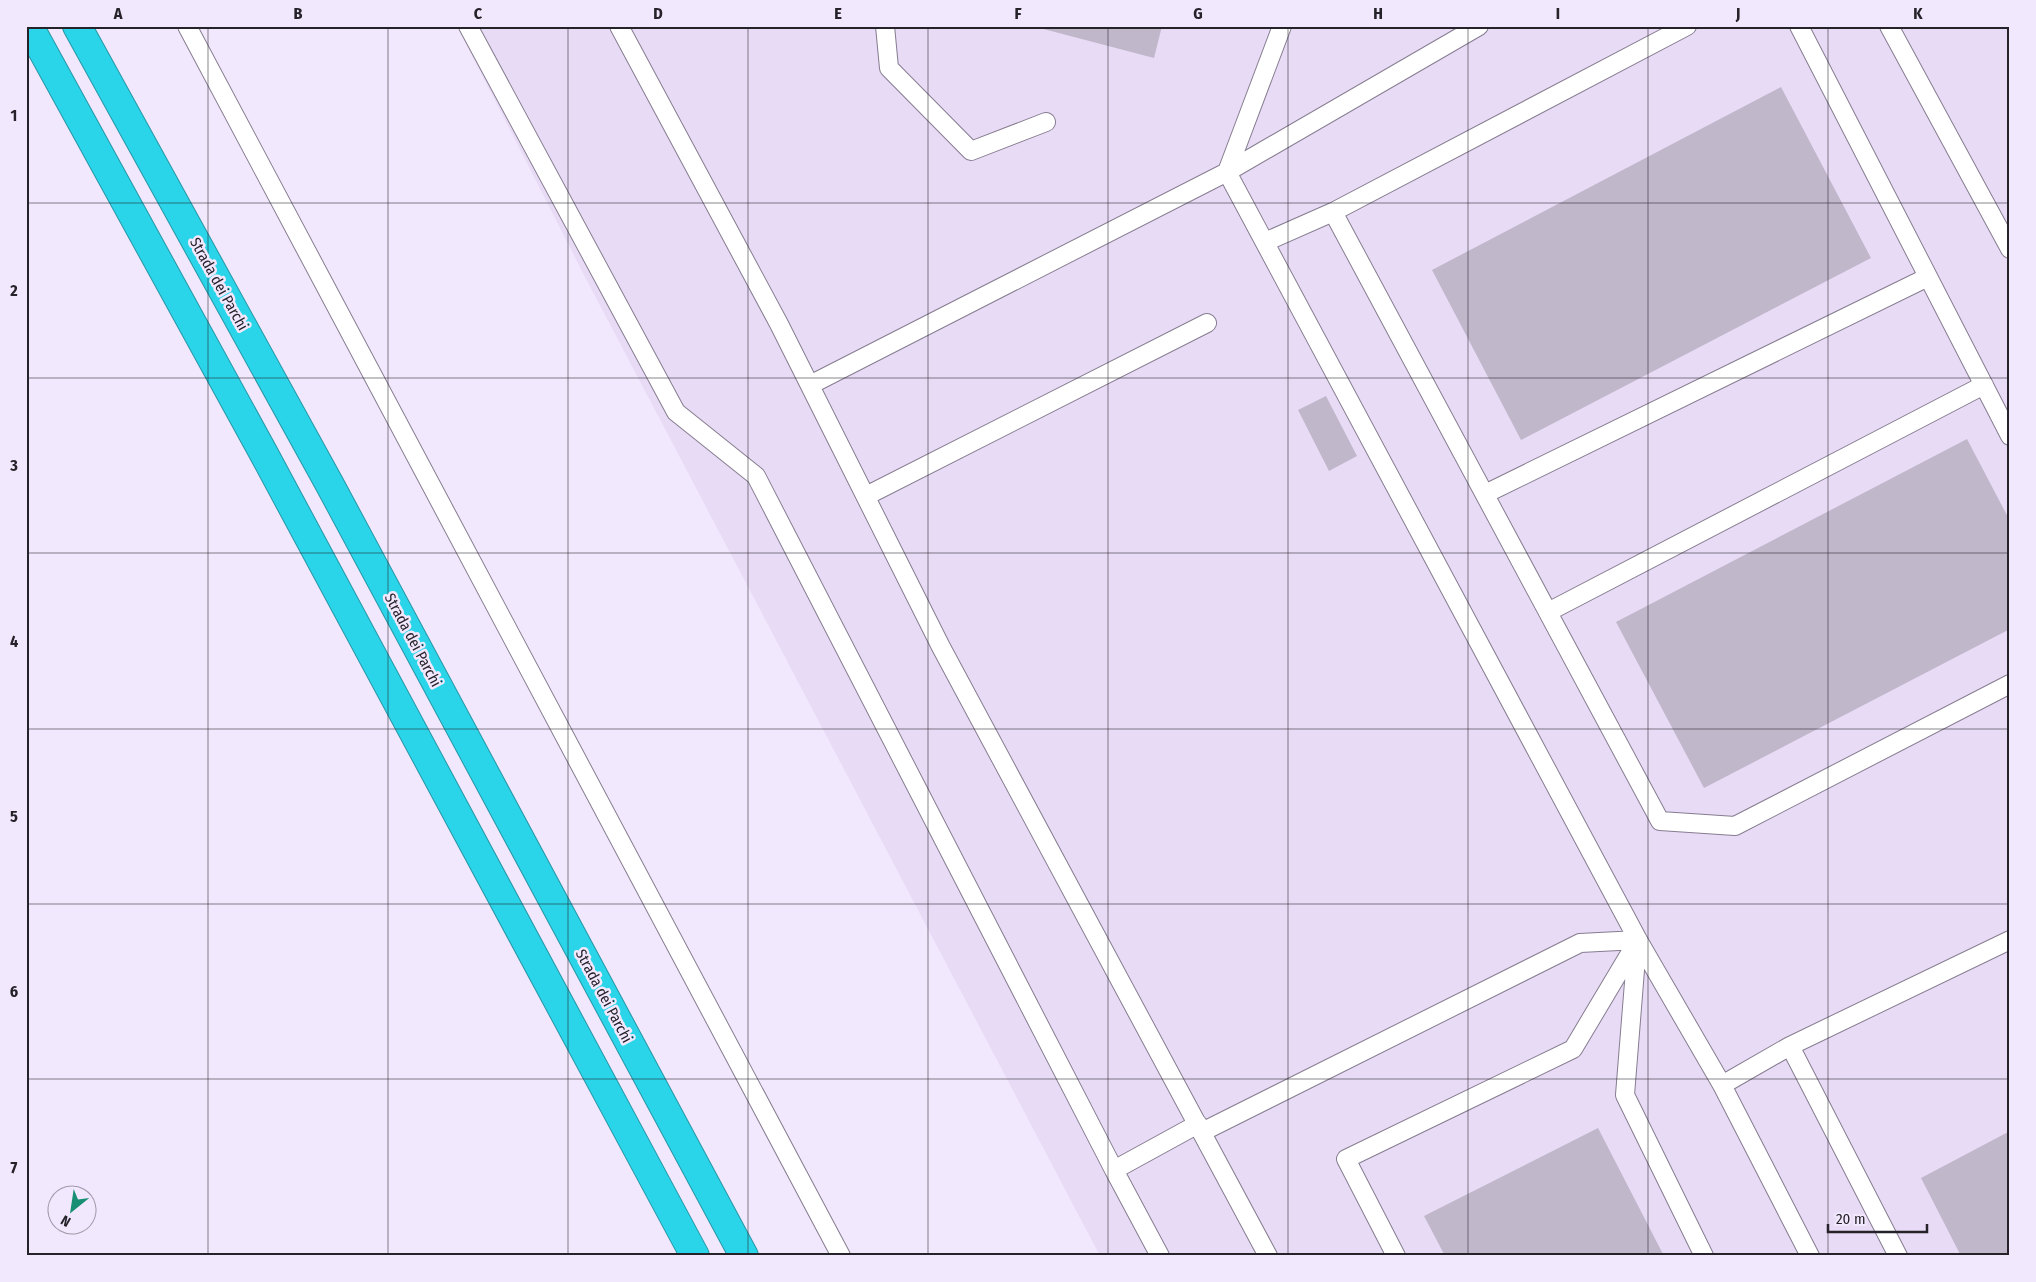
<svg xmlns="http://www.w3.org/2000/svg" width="2036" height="1282" font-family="'Fira Sans Condensed',sans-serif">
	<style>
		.built { fill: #e8dbf6 }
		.building { fill: #c0b7cb }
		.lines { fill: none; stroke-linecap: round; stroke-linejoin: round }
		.lane-casing { stroke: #867d90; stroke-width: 20 }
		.highway-casing { stroke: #2896a6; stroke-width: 30 }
		.lane { stroke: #fff; stroke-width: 18 }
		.highway { stroke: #2ad5e9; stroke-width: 28 }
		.grid { fill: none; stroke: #252229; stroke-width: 1; stroke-opacity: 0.55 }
		.labels { text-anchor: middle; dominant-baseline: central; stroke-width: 5; stroke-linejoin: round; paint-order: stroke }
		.street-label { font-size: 15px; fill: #252229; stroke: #f2e8fd }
		.neatline { fill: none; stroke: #252229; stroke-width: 2 }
		.grid-label { font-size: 16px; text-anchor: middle; font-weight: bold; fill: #252229 }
	</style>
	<rect width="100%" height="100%" fill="#f2e8fd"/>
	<path class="built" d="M457 26H2010V1256H1100L585 277Z"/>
	<path class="building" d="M1032 26H1162L1154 58Z
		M1781 87 1871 258 1521 440 1432 270Z
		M1326 396 1357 456 1329 471 1298 410Z
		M1967 439 2010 521V629L1704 788 1616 622Z
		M1598 1128 1664 1256H1445L1424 1216Z
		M2010 1131V1256H1961L1921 1178Z"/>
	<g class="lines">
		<defs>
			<path id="lane" d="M187 26 841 1256
				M468 26 676 412 756 476 1114 1170 1198 1124
				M619 26 779 324 941 647 1268 1256
				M885 26 889 68 971 151 1046 122
				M1282 26 1227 172 1638 940 1722 1085 1810 1256
				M1799 26 2010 436
				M1889 26 2010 249
				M1333 212 1660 821 1735 826 2010 684
				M1265 242 1333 212 1687 26
				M810 385 1227 172 1479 26
				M1485 494 1928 277
				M866 496 1207 323
				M1548 612 1984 385
				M1637 945 1625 1095 1704 1256
				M1790 1046 1898 1256
				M1722 1085 1790 1046 2010 940
				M1202 1132 1580 943 1638 940
				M1114 1170 1160 1256
				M1396 1256 1346 1159 1573 1049 1638 940"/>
			<path id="highway" d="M29 26 264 454 695 1256
				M77 26 330 485 744 1256"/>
		</defs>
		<use href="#lane" class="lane-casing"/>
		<use href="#highway" class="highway-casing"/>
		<use href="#lane" class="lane"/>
		<use href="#highway" class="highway"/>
	</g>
	<path class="grid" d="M208 26V1256M388 26V1256M568 26V1256M748 26V1256M928 26V1256M1108 26V1256M1288 26V1256M1468 26V1256M1648 26V1256M1828 26V1256M26 203H2010M26 378H2010M26 553H2010M26 729H2010M26 904H2010M26 1079H2010"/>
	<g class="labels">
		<g class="street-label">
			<text transform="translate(219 284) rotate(61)">Strada dei Parchi</text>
			<text transform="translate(413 640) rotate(62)">Strada dei Parchi</text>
			<text transform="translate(604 996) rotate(62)">Strada dei Parchi</text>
		</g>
	</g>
	<rect width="2036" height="1282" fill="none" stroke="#f2e8fd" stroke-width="55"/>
	<g transform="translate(72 1210) rotate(210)"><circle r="24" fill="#f2e8fd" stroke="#a099a8"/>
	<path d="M0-4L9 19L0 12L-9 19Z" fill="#188f73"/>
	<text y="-8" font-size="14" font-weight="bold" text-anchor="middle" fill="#252229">N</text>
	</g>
	<path d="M1828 1224v8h99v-8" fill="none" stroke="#252229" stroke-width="2.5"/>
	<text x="1836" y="1224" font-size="15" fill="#252229" stroke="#f2e8fd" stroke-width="4" paint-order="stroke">20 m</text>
	<rect x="28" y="28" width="1980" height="1226" class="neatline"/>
	<g class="grid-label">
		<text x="118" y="19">A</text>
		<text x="298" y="19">B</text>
		<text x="478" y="19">C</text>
		<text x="658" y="19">D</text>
		<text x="838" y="19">E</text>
		<text x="1018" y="19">F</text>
		<text x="1198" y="19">G</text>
		<text x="1378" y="19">H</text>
		<text x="1558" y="19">I</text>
		<text x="1738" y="19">J</text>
		<text x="1918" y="19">K</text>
		<text x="14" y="121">1</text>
		<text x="14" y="296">2</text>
		<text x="14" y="471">3</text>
		<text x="14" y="647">4</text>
		<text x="14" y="822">5</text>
		<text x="14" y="997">6</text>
		<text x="14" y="1173">7</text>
	</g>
</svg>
